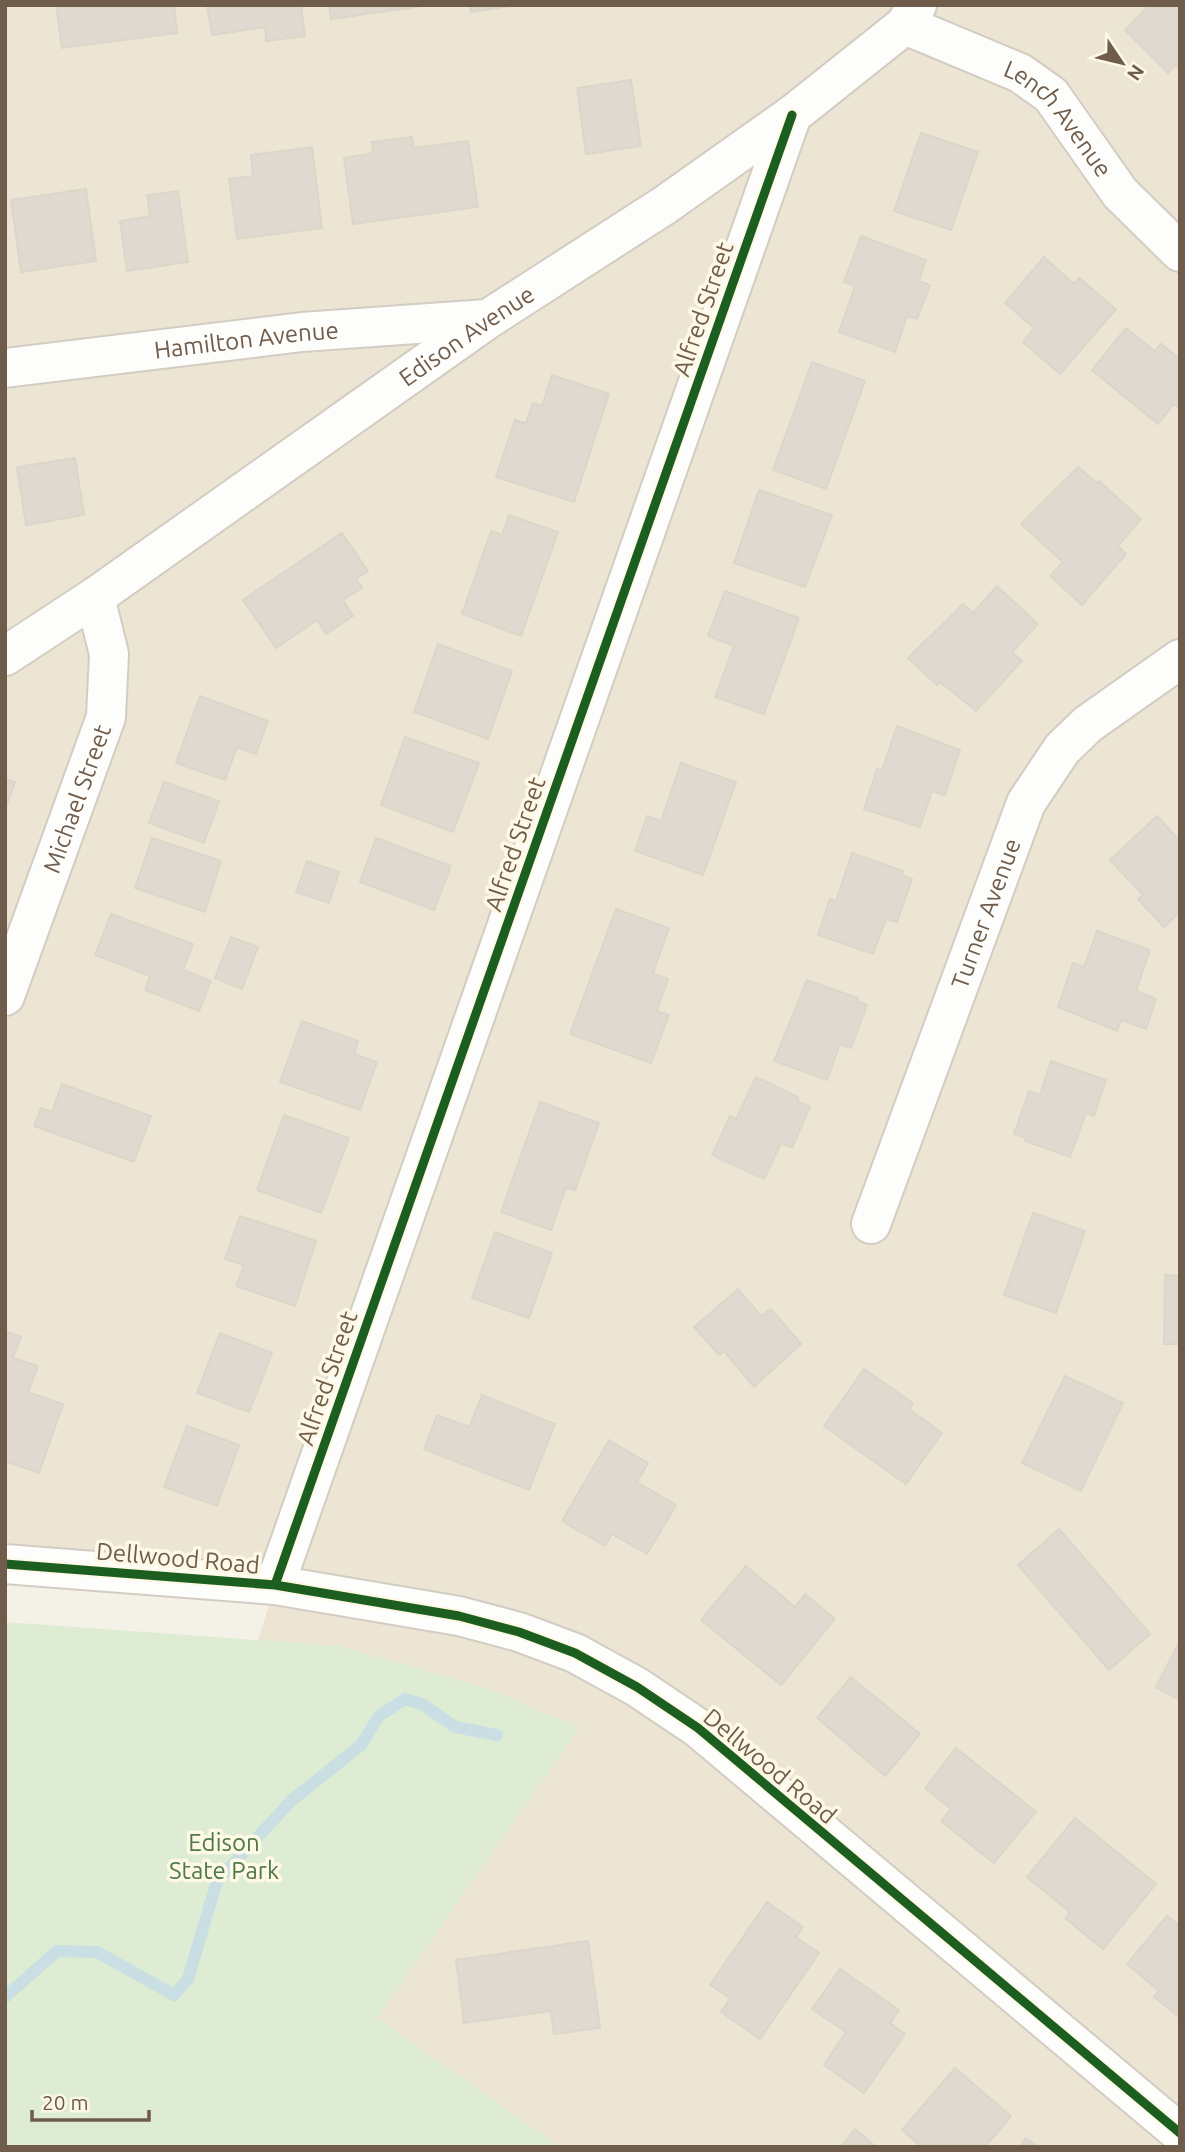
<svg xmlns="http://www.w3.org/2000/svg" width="1185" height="2152" font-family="Ubuntu,sans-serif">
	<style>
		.residential { fill: #ede5d4 }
		.green { fill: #ddecd2 }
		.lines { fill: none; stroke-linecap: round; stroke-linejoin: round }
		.stream { stroke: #c9dfe4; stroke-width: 12 }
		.building { fill: #e0d9cf; stroke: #ddd5ca; stroke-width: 2 }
		.minor-casing { stroke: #d3ccc3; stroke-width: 42 }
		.minor { stroke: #fdfdfb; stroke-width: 38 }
		.cycleway-casing { stroke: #fef8e6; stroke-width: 13 }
		.cycleway { stroke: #1b5e20; stroke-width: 9 }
		.labels { text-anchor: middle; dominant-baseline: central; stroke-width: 7; stroke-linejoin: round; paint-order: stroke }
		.street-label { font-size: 24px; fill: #705c4a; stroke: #fef8e6 }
		.park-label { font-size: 24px; fill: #4f7a45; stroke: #fef8e6 }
	</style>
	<rect width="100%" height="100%" fill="#f4f1e7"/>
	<path class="residential" d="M5 5H1180V2147H560L376 2018 579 1728 487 1688 340 1646 258 1640 275 1586 5 1564Z"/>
	<path class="green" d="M5 1622 340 1646 487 1688 579 1728 377 2018 560 2147H5Z"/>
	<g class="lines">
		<path class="stream" d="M5 1997 57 1951 97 1952 174 1995 188 1979 217 1881 291 1801 361 1745 379 1716 405 1699 422 1704 455 1727 497 1735"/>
	</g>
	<path class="building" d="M56 5H174L177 33 62 48Z
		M207 5H301L305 36 266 41 265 27 212 35Z
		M329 5H429L331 19Z
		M470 5H517L471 12Z
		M1150 5H1180V70L1175 65 1168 73 1125 30Z
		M631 80 641 146 586 154 577 88Z
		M921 133 978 152 951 230 894 211Z
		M412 137 414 148 468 141 478 207 353 224 344 158 373 153 372 142Z
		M312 147 322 228 237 239 229 179 253 176 251 155Z
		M86 189 96 261 21 272 11 200Z
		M178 191 188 262 127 271 120 221 150 216 147 195Z
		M861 236 926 260 919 281 930 285 917 319 907 316 895 352 839 332 855 286 844 282Z
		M1044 257 1074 284 1079 278 1116 309 1060 374 1023 342 1034 328 1005 303Z
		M1126 328 1155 351 1161 344 1180 359V408L1174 404 1158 424 1092 370Z
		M812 362 865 381 826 489 773 470Z
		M552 375 609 394 574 502 496 477 515 420 526 423 533 403 542 406Z
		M75 458 84 515 26 525 17 467Z
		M1078 467 1097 483 1099 481 1141 519 1118 546 1126 554 1082 605 1050 576 1063 562 1021 524Z
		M759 490 832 515 805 587 734 563Z
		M509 515 558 532 521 636 462 614 491 531 502 535Z
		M342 533 368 571 356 579 362 588 343 600 353 616 326 634 317 620 276 648 243 600Z
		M997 586 1038 624 1012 652 1022 661 976 711 940 682 937 685 908 658 963 604 973 613Z
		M725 591 799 618 764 714 715 697 734 646 708 636Z
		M438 644 512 671 488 739 414 712Z
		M200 696 268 721 256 754 237 747 225 780 176 763Z
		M897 726 960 750 945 795 932 791 920 827 864 809 877 769 882 771Z
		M405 737 479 763 453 832 381 805Z
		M681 763 736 782 703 875 635 851 647 816 661 821Z
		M5 779 15 782 5 810Z
		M164 782 219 801 204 843 149 823Z
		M1157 816 1180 841V912L1164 927 1138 899 1143 895 1110 860Z
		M152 838 221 861 205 912 135 888Z
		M376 838 451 866 434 910 360 882Z
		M852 853 903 871 902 875 912 879 897 922 886 919 873 954 818 935 830 899 836 901Z
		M307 861 339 872 329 903 296 892Z
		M616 909 669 928 653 973 668 979 657 1011 669 1015 651 1063 570 1034Z
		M111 914 193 944 183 970 211 981 199 1011 145 990 150 976 95 955Z
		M1097 931 1150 950 1136 991 1156 999 1146 1029 1121 1020 1117 1031 1058 1007 1073 963 1084 967Z
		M231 937 258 947 242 989 215 978Z
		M807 980 858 998 857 1001 867 1005 851 1048 840 1044 827 1080 774 1061Z
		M302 1021 358 1041 354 1054 377 1062 360 1110 280 1082Z
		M1051 1061 1106 1080 1094 1116 1086 1113 1070 1157 1025 1141 1026 1138 1014 1134 1029 1091 1040 1095Z
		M756 1077 798 1097 797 1101 810 1107 792 1148 781 1143 764 1179 712 1155 730 1116 736 1119Z
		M62 1084 151 1116 134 1162 34 1126 41 1108 52 1112Z
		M540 1102 599 1123 575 1190 566 1188 551 1230 501 1212Z
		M284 1115 349 1138 321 1213 257 1190Z
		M1033 1213 1085 1231 1056 1313 1004 1295Z
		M240 1216 316 1241 295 1306 236 1286 244 1265 225 1259Z
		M495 1232 552 1253 529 1318 472 1298Z
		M1165 1275 1180 1276V1344H1164Z
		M738 1289 761 1316 771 1309 801 1344 754 1387 724 1351 719 1355 694 1327Z
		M5 1331 21 1337 13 1358 38 1366 28 1392 63 1404 39 1473 5 1461Z
		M220 1333 272 1353 249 1412 197 1393Z
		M864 1369 913 1403 909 1409 942 1433 906 1484 824 1426Z
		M1065 1376 1123 1403 1081 1491 1022 1463Z
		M482 1395 555 1424 529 1490 424 1449 437 1415 469 1427Z
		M187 1426 239 1445 217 1506 164 1487Z
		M609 1440 648 1463 637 1482 676 1505 647 1554 612 1534 605 1546 562 1521Z
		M1059 1529 1150 1634 1109 1670 1018 1565Z
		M746 1566 795 1607 805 1594 835 1619 781 1685 701 1620Z
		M1180 1640V1700L1156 1687Z
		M851 1677 920 1734 885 1776 817 1718Z
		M956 1748 1036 1812 994 1863 941 1821 951 1809 925 1788Z
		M1075 1818 1156 1884 1103 1949 1065 1918 1070 1912 1027 1877Z
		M767 1902 803 1927 796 1937 819 1953 760 2039 721 2012 730 1998 710 1985Z
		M1167 1916 1180 1926V2018L1154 1997 1159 1991 1127 1964Z
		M588 1941 600 2028 554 2034 551 2011 464 2023 456 1960Z
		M840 1969 899 2010 890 2023 905 2034 864 2093 824 2065 846 2032 812 2009Z
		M955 2068 1011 2116 985 2147H922L902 2130Z
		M855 2129 876 2147H841Z
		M1026 2138 1039 2147H1020Z"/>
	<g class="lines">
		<defs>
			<g id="minor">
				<path id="s1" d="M905 25 1020 73 1051 95 1120 193 1180 252"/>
				<path id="s2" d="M5 368 302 332 487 319"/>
				<path id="s3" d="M5 656 95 597 488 319 665 205 792 115 905 25 917 5"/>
				<path id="s4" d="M5 996 106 717 109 654 95 597"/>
				<path id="s5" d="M871 1224 1026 803 1062 749 1088 724 1180 659"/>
				<path d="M5 1564 275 1585 459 1616 519 1632 575 1653 637 1687 698 1728 1180 2133"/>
				<path d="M275 1585 792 115"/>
			</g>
		</defs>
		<use href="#minor" class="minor-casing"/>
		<use href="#minor" class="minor"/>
		<defs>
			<path id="cycleway" d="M5 1564 275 1585 459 1616 519 1632 575 1653 637 1687 698 1728 1180 2133
				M275 1585 792 115"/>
		</defs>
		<use href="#cycleway" class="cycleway-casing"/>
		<use href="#cycleway" class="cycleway"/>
	</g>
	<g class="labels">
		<g class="street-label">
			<text stroke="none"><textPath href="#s1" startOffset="184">Lench Avenue</textPath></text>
			<text transform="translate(703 309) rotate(-71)">Alfred Street</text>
			<text stroke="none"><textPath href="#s3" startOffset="562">Edison Avenue</textPath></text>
			<text stroke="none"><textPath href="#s2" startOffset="243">Hamilton Avenue</textPath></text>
			<text stroke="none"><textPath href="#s4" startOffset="210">Michael Street</textPath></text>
			<text transform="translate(515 844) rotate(-71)">Alfred Street</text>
			<text stroke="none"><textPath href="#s5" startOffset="331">Turner Avenue</textPath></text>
			<text transform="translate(327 1378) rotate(-71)">Alfred Street</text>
			<text transform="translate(178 1558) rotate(5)">Dellwood Road</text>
			<text transform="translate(770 1766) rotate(40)">Dellwood Road</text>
		</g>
		<g class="park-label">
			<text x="224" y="1842">Edison<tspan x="224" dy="28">State Park</tspan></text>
		</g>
	</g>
	<rect width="1185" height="2152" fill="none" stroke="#705c4a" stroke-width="14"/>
	<g transform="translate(1122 63) rotate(125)" stroke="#fef8e6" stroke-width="5" paint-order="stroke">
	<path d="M0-5L12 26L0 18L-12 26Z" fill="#705c4a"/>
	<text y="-10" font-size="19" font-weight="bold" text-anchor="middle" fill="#705c4a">N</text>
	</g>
	<path d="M32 2110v10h117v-10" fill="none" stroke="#705c4a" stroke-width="3.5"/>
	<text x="42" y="2110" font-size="21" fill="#705c4a" stroke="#fef8e6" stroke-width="5" paint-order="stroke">20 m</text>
</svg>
